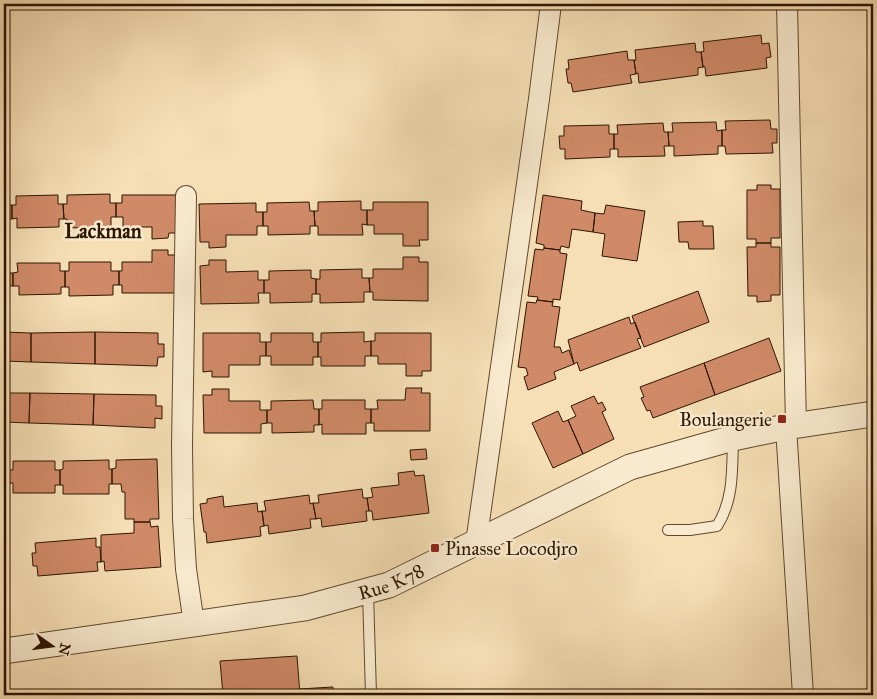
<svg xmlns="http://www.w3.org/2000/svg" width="877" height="699" font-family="'IM FELL Great Primer',serif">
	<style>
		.building { fill: #d08a68; stroke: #2d1500 }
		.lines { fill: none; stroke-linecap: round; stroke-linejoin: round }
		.service-casing { stroke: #5f482d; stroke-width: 12 }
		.minor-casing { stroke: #5f482d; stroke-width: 22 }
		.tertiary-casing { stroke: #5f482d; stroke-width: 27 }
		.service { stroke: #f9eacf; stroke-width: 10 }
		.minor { stroke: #f9eacf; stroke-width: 20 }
		.tertiary { stroke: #f9eacf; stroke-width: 25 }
		.poi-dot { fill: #8f2418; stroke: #f9eacf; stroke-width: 2 }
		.labels { text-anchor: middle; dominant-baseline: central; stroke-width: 5; stroke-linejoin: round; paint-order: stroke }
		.poi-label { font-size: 19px; fill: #2d1500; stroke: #f9eacf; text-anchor: end }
		.street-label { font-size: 19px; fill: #2d1500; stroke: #f9eacf }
		.neighbourhood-label { font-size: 20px; font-weight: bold; fill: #2d1500; stroke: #f9eacf }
	</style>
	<rect width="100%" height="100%" fill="#f6dfb5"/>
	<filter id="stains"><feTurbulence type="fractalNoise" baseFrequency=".004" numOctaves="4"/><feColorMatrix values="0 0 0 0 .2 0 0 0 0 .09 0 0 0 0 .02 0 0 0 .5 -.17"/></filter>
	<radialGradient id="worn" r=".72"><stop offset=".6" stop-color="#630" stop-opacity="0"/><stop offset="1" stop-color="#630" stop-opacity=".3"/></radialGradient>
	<path class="building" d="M761 35 762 44 769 43 771 57 766 58 767 68 706 76 705 67H703L701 52 704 51 703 42Z
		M695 43 696 52H701L703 67 698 68V75L639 83 638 73 636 74 634 60H636L635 50Z
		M627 51 628 60H634L636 74 630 75 632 83 573 92 571 83H568L566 69H569L568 60Z
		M770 120 771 129H777V143H772L773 153 726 154 725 146H722V130H726L725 121Z
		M716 122 717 131 722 130V146H718V154L674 156V146H669L668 132H673L672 123Z
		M663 123 664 132H668L669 146H664L665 156 618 157V149H614V134H618L617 125Z
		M609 125V134H614V149H610V157L565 159V149H560L559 136H564V126Z
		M757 185H771V189H780V238H771V243H756V239H747V190H757Z
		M110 194V203H116V217H111V227L67 228V219H64L63 204H67V195Z
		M58 195V204H63L64 219H59V227L17 228V218L12 219V205H16V196Z
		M122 195H177V233H169L168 238 152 239V227H123V217H116V203H122Z
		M543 195 582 201 581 210 595 213 593 232 572 229 569 248 561 246 560 250 544 248V245L536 243Z
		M4 196H5V205H12V219H6V227H4Z
		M361 201V210H367V225L362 224 363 235H318V226H315L314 211H318V202Z
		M309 202 310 211H314L315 226H310V234L268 235V226H263V212H267V203Z
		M373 202H428V240H419L420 246H403V234H374V225H367V210H373Z
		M256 203V212H263V226H257V235H226V247L209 248V242H200L199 204Z
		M606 205 645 211 637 261 602 256 605 234 593 232 595 213 604 214Z
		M703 221V226H713L714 249H689L688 242H679L678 222Z
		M756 243H771V247H780V295H771V301L757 302V296H748L747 247H756Z
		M544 248 560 250V253L567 254 560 300 553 299V302L537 300 538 297 528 296 535 249 543 250Z
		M152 250H168V255H177V293H122V285H119V271H122V262H152Z
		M403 257H419V262H428V301L373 300V292H370L369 278H373V269H403Z
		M209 260H226V272L258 271V280H264V293H258L259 303 201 304 200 266 209 265Z
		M69 262H111V271H119V285H113V295L69 296V287H65V271H69Z
		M17 263H60V271H65V287H61V294L19 295V286H13V273L18 272Z
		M4 264H7V273H13V286H7L8 296H4Z
		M362 269V278H369L370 292H364V302L320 303V294H316V279H320V270Z
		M311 270V278L316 279V294H312V302L270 303V293H264V280H269V271Z
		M698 291 709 322 644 347 632 316Z
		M537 300 553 302 552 306 560 307 554 347H560L562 353 569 350 574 364 554 372 556 379 528 390 524 377 528 375 526 368 518 367 527 302 536 303Z
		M629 317 631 324 635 322 641 338 637 339 641 348 580 371 577 362 574 364 568 340Z
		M4 332 31 333V362L4 361Z
		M95 332 158 333V344H164V357H158L157 366 95 364Z
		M95 332V364L31 362V333Z
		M364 332V342L371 341V356H365V366H321V357H318V342H321V333Z
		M203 333H260V342H266V356H260V365H229V377H212V371L203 372Z
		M271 333H313V342H318V357H313V365H271V356H266V342H271Z
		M375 333H431V371H422V376H406V364H378V356H371V341H375Z
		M769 338 781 371 715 395 704 363Z
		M704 363 715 395 653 418 650 410 647 411 641 398 644 397 640 387Z
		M406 388H422L421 393H430V431H374V423H371V409H378L377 400H405Z
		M212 389H229V401H260V410H267V423L261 424V433H204L203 395H212Z
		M4 393H30L29 423 4 422Z
		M30 393 94 394 93 425 29 423Z
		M94 394 156 395V406H162V419L155 418V428L93 425Z
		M594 396 598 404 602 402 606 410 602 412 614 439 583 454 568 420 576 416 571 406Z
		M313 400 314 409H319V425H314V432L272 433V423H267V410H271V401Z
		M322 400H365V409H371V423H366V434H322V424L319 425V409H322Z
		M558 411 563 422 568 420 583 454 553 468 532 423Z
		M426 449 427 459 411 460 410 450Z
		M157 459 159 519H150V522H134V519H125V492H122L121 484H112V469L116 468V460Z
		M109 460V469H112V484H109V494H63V485H60V470L63 469V461Z
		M13 461H55V470H60V485H55V493H13V483H8V470H13Z
		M4 470H8L7 483H4Z
		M414 471 415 476 424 475 429 513 373 520 372 511H369L367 498 373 497 371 488 399 485 398 473Z
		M362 489 363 498H367L369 511H366L367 521 322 527 321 518 316 519 313 503H319L318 495Z
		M309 495 310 504 313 503 316 519H310L311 528 269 534 268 525 264 526 262 511H266L264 501Z
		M223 496 224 507 257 503 258 512 262 511 264 526 260 527 261 536 207 543 206 532H204L200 504 207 503V499Z
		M134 522H150L151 527 158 526 161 567 105 571 104 561 101 562V535L134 533Z
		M96 538V547H100L101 562H97L98 571 38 576 37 566H33L32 553H36L35 543Z
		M297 656 300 695H223L220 661Z
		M333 687V692L351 690V695H300L299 689Z
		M212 692 213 695H175Z"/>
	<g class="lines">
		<defs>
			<path id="service" d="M668 530H690L717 526C734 500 732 469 733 439
				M368 592 371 695"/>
			<path id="minor" d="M787 4 796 426
				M186 196 182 446 183 519 186 569 194 624
				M786 427 803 695
				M476 543 539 99 551 4"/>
			<g id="tertiary">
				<path id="s1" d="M4 651 305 608 389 585 630 467 733 438 786 427 873 414"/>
			</g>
		</defs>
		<use href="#service" class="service-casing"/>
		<use href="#minor" class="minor-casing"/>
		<use href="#tertiary" class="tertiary-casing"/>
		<use href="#service" class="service"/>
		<use href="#minor" class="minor"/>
		<use href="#tertiary" class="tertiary"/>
	</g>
	<g class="poi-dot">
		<rect x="777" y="414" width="10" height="10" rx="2.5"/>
		<rect x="430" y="543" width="10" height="10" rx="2.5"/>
	</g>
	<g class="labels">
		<g class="poi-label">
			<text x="772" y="419">Boulangerie</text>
			<text x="445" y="548" text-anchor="start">Pinasse Locodjro</text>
		</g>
		<g class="street-label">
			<text stroke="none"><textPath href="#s1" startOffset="394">Rue K78</textPath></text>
		</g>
		<g class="neighbourhood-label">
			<text x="103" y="231">Lackman</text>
		</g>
	</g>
	<rect width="877" height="699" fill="none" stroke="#f6dfb5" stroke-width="20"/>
	<rect x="5" y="5" width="867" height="689" fill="none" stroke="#2d1500" stroke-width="2.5"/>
	<rect x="10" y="10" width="857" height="679" fill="none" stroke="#2d1500"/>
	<g transform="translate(52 646) rotate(104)" stroke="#f9eacf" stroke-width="4" paint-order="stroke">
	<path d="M0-4L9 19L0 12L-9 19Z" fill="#2d1500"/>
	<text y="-8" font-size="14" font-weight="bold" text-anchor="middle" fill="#2d1500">N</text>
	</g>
	<rect width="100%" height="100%" filter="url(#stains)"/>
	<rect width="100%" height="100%" fill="url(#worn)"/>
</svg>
